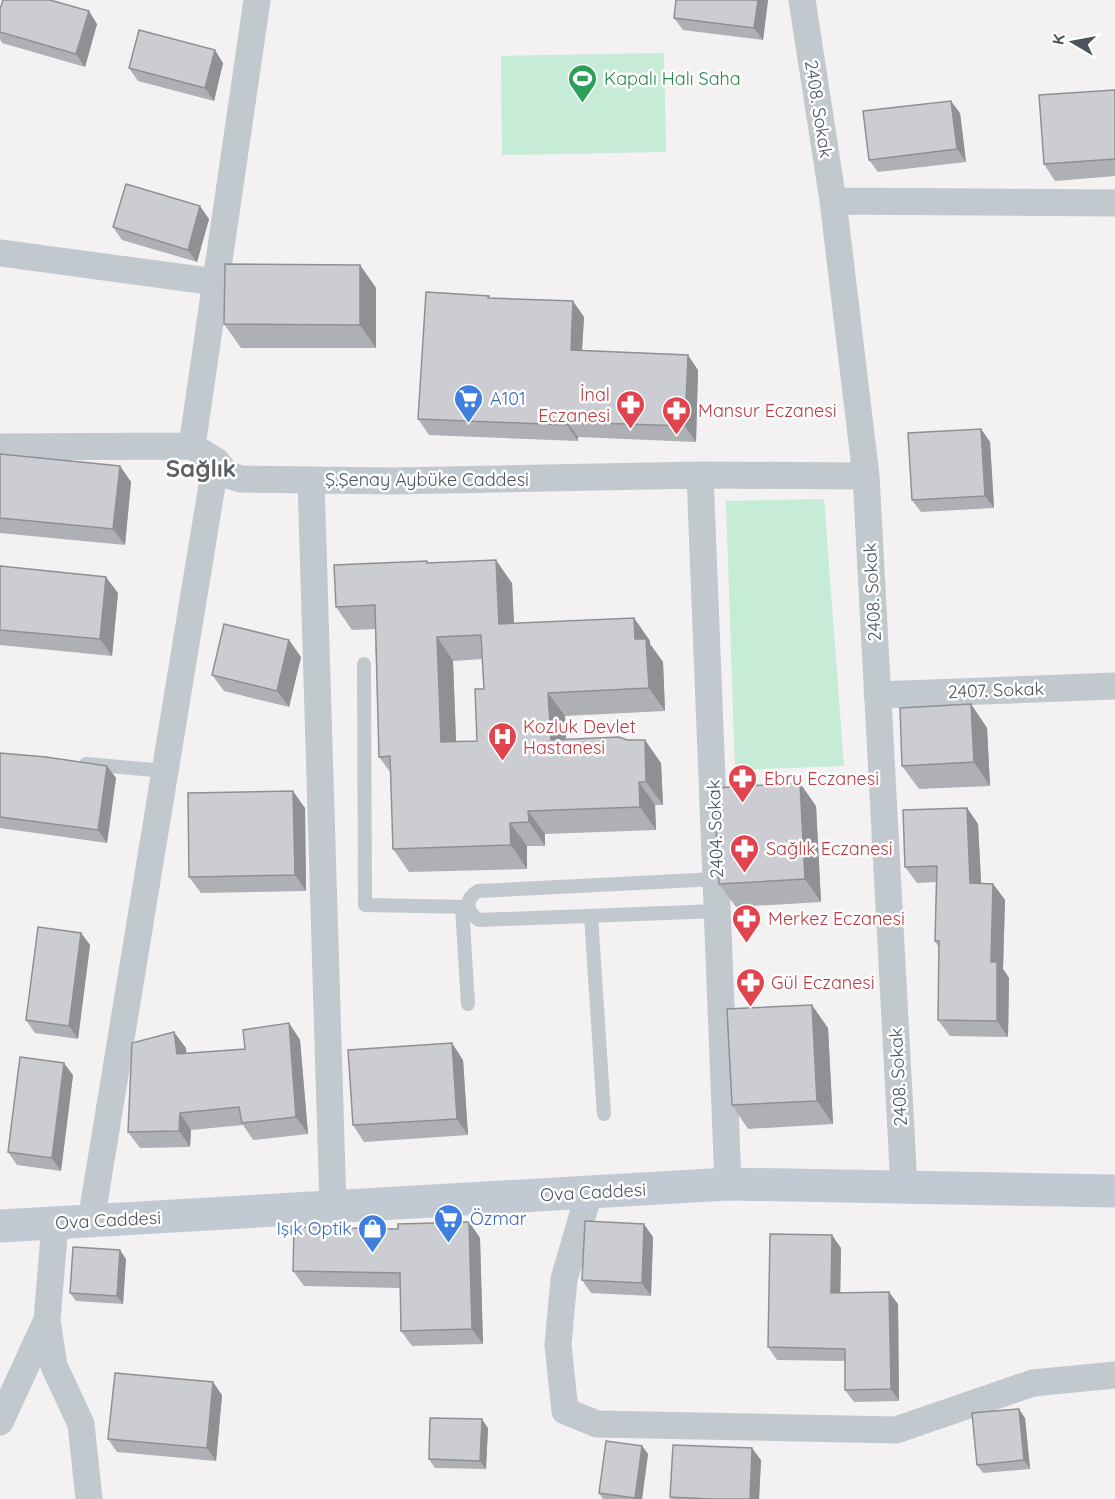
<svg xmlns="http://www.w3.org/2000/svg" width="1115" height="1499" font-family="Quicksand,sans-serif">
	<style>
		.green { fill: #c6ebd6 }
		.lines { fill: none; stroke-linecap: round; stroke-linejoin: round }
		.lane { stroke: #c1c8ce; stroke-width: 14 }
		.street { stroke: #c1c8ce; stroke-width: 27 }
		.secondary { stroke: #c1c9d2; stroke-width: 33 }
		.wall { fill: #afb0b5; fill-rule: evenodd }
		.shaded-wall { fill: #8f9094 }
		.building { fill: #cccdd3; stroke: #8f9094; stroke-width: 1.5; fill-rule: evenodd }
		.labels { text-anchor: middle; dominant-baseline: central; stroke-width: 5; stroke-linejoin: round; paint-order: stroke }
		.leisure-label { font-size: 18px; fill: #27864d; stroke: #fff; text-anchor: start }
		.street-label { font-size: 18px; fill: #4b535c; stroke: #fff }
		.health-label { font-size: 18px; fill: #be3a42; stroke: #fff; text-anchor: start }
		.shop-label { font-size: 18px; fill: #366cbe; stroke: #fff; text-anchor: start }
		.district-label { font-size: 24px; font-weight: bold; fill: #5e6165; stroke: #fff }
	</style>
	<rect width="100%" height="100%" fill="#f3f1f1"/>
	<path class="green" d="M664 53 666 152 502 155 501 56Z
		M824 499 844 766 735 770 726 501Z"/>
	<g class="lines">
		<path class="lane" d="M364 664 365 905 469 907
			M86 764 165 771
			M717 879 478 891C465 899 465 911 479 920L718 911
			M462 907 468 1004
			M591 916 604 1114"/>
		<path class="street" d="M802 0 833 201 866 476 904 1188
			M833 201 1115 203
			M0 253 216 282
			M192 446 257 0
			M0 447 192 446 216 461 228 475 241 479 393 481 700 475 866 476
			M700 475 728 1184
			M311 480 333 1207
			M877 695 1115 686
			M589 1193 564 1279 558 1345 565 1411 597 1424 896 1430 1033 1383 1115 1375
			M91 1221 216 461
			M55 1224 47 1320 54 1366 81 1424 89 1499
			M0 1422 47 1320"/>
		<path class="secondary" d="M0 1226 728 1184 1115 1191"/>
	</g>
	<path class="wall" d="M676 0H768L763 40 683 30 674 18Z
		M0 9 97 24 85 67 2 43 0 39Z
		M223 63 214 101 138 81 129 68Z
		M1115 90V176L1055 181 1044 164Z
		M960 113 966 162 878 172 869 160Z
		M209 219 197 262 122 240 113 227Z
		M360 265 376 288V348H241L224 324Z
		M490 298 584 317 582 351 698 370 696 442 578 437V441L429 435 418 419Z
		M981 429 990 442 994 508 921 512 912 500Z
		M0 454 120 466 131 482 125 545 0 533Z
		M428 563 512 583 514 623 634 618 650 641V644L663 662 665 711 565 716 566 740 661 763 663 805H655L656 830 545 834V846H527V869L409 872 393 849 391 773 379 757 375 629 352 630 336 607ZM483 659 484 689 477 741 456 742 453 661Z
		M0 566 118 593 112 656 0 645Z
		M301 657 289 707 224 691 212 675Z
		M971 704 987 728 990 786 919 789 902 766Z
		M0 753 107 766 116 778 107 843 0 828Z
		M816 806 821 902 736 907 719 884Z
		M305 808 306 891 201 893 189 877Z
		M967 808 978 824 981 883 993 884 1005 900 1003 969 1009 978 1008 1037 950 1036 938 1020 939 948 935 941 936 882 917 883 905 867Z
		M81 933 90 945 78 1039 35 1033 26 1020Z
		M289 1023 300 1040 308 1134 253 1140 243 1125 191 1130 190 1147 140 1148 128 1132 186 1048V1053L245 1049Z
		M828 1028 833 1124 748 1129 732 1105Z
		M463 1060 468 1135 364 1142 353 1125Z
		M73 1075 61 1171 17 1165 8 1152Z
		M469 1222 480 1238 483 1344 412 1346 401 1331 400 1288 304 1286 293 1271 398 1229Z
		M653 1237 651 1296 591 1293 582 1280Z
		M841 1248 840 1293 898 1304 899 1401 854 1402 845 1390V1361L777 1360 768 1347Z
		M126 1259 123 1304 76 1301 70 1293Z
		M222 1395 216 1461 117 1452 108 1439Z
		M1025 1418 1030 1469 983 1473 977 1465Z
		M488 1428 486 1469 435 1468 429 1459Z
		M642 1446 648 1454 642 1499H603L599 1493Z
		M761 1460 759 1499H671L670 1497Z"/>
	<path class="shaded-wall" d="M758 0H768L763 40 754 28Z
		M89 11 97 24 85 67 76 54Z
		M215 50 223 63 214 101 205 88Z
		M951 101 960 113 966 162 957 149Z
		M200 206 209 219 197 262 188 250Z
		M360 265 376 288V348L360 325Z
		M573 301 584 317 581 366 571 350Z
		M688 355 698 370 696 442 685 426Z
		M567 422 578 437V441L567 425Z
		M981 429 990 442 994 508 985 496Z
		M120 466 131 482 125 545 113 529Z
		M496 560 512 583 515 647 499 624Z
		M106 577 118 593 112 656 100 639Z
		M634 618 650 641V644L663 662 665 711 649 688 635 639Z
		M437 637 453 661 457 766 441 742Z
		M289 640 301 657 289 707 277 691Z
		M548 693 565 716 567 764 551 740Z
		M971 704 987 728 990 786 974 762Z
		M645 740 661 763 663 805 646 782Z
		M107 766 116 778 107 843 98 830Z
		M639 782 655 805 656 830 640 807Z
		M800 783 816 806 821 902 805 879Z
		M293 791 305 808 306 891 295 875Z
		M967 808 978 824 982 899 970 883Z
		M528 811 545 834V846L529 822Z
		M510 823 527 846V869L511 845Z
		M993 884 1005 900 1003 969 1009 978 1008 1037 997 1021 991 962Z
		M81 933 90 945 78 1039 69 1026Z
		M812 1005 828 1028 833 1124 817 1101Z
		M289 1023 300 1040 308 1134 296 1117Z
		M174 1032 186 1048 188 1071 177 1054Z
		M452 1043 463 1060 468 1135 457 1119Z
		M64 1063 73 1075 61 1171 52 1158Z
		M180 1113 191 1130 190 1147 179 1131Z
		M469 1222 480 1238 483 1344 472 1329Z
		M644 1224 653 1237 651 1296 642 1283Z
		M832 1235 841 1248 840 1306 831 1293Z
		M120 1250 126 1259 123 1304 117 1296Z
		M889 1292 898 1304 899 1401 891 1389Z
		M213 1382 222 1395 216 1461 207 1448Z
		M1019 1409 1025 1418 1030 1469 1024 1460Z
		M482 1419 488 1428 486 1469 480 1461Z
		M642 1446 648 1454 642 1499H636L635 1498Z
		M752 1448 761 1460 759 1499H750Z"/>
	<path class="building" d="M3 0H50L89 11 76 54 0 32V9Z
		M676 0H758L754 28 674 18Z
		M139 30 215 50 205 88 129 68Z
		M1115 90V159L1044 164 1039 95Z
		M951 101 957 149 869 160 863 111Z
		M126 184 200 206 188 250 113 227Z
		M225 264 360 265V325L224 324Z
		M426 292 489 296 488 298 573 301 571 350 688 355 685 426 567 422V425L418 419Z
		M981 429 985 496 912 500 908 433Z
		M0 454 120 466 113 529 0 518Z
		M496 560 499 624 634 618 635 639H646L649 688 548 693 551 740 619 737 627 740H645L646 782H639L640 807 528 811 529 822 510 823 511 845 393 849 390 756 379 757 375 605 336 607 334 565 427 561V563ZM481 635 484 689H475L477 741 441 742 437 637Z
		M0 566 106 577 100 639 0 630Z
		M224 624 289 640 277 691 212 675Z
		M971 704 974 762 902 766 900 708Z
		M0 753 46 757 107 766 98 830 0 817Z
		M800 783 805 879 719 884 714 788Z
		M293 791 295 875 189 877 188 793Z
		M967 808 970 883 993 884 991 962H997V1021L938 1020 939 941H935L937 866 905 867 903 810Z
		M38 927 81 933 69 1026 26 1020Z
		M812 1005 817 1101 732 1105 727 1009Z
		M289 1023 296 1117 242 1123 239 1107 180 1113 179 1131 128 1132 132 1043 174 1032 177 1054 245 1049 243 1030Z
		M452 1043 457 1119 353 1125 348 1050Z
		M20 1057 64 1063 52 1158 8 1152Z
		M585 1221 644 1224 642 1283 582 1280Z
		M469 1222 472 1329 401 1331 400 1273 293 1271 294 1227 398 1229V1224Z
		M770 1234 832 1235 831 1293 889 1292 891 1389 845 1390V1349L768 1347Z
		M73 1247 120 1250 117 1296 70 1293Z
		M115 1373 213 1382 207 1448 108 1439Z
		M1019 1409 1024 1460 977 1465 972 1413Z
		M430 1418 482 1419 480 1461 429 1459Z
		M606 1441 642 1446 635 1498 599 1493Z
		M673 1445 752 1448 750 1499H710L670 1497Z"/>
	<defs>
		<symbol id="stadium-pin" viewBox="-11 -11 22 30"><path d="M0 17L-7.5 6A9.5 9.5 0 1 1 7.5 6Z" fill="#2e9e5b" stroke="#fff"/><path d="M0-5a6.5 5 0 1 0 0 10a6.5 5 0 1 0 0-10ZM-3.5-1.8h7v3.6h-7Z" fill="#fff"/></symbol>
		<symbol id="supermarket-pin" viewBox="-11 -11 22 30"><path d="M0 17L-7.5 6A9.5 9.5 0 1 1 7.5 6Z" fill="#3f7fe0" stroke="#fff"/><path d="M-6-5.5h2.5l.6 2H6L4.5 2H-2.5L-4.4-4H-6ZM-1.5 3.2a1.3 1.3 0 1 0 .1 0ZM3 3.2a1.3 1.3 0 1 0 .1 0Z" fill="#fff"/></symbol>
		<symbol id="pharmacy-pin" viewBox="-11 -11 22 30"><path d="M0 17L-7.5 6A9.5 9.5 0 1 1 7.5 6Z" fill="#e0444e" stroke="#fff"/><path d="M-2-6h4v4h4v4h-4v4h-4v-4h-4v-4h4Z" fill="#fff"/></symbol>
		<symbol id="hospital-pin" viewBox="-11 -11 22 30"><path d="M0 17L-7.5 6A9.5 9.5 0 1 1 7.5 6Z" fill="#e0444e" stroke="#fff"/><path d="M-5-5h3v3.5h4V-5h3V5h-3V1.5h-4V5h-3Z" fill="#fff"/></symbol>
		<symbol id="shop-pin" viewBox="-11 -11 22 30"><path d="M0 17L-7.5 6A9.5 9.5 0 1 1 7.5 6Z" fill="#3f7fe0" stroke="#fff"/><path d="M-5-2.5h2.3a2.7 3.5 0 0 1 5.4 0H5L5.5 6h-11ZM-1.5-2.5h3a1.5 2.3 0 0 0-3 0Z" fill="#fff"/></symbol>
	</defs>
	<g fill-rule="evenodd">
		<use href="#stadium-pin" x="566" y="62" width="33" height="45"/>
		<use href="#supermarket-pin" x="452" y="382" width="33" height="45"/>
		<use href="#pharmacy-pin" x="614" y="388" width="33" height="45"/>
		<use href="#pharmacy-pin" x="660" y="394" width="33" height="45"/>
		<use href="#hospital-pin" x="486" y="720" width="33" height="45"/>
		<use href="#pharmacy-pin" x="726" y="762" width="33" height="45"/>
		<use href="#pharmacy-pin" x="728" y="832" width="33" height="45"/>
		<use href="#pharmacy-pin" x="730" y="902" width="33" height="45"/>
		<use href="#pharmacy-pin" x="734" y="966" width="33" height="45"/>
		<use href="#supermarket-pin" x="432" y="1202" width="33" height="45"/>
		<use href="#shop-pin" x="356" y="1212" width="33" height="45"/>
	</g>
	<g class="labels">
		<g class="leisure-label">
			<text x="604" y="78">Kapalı Halı Saha</text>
		</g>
		<g class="street-label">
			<text transform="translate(819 109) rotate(81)">2408. Sokak</text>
			<text x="427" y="479">Ş.Şenay Aybüke Caddesi</text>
			<text transform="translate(872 592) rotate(-93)">2408. Sokak</text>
			<text transform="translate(996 690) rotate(-2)">2407. Sokak</text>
			<text transform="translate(715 829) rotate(-92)">2404. Sokak</text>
			<text transform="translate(898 1077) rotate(-93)">2408. Sokak</text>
			<text transform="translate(593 1192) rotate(-3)">Ova Caddesi</text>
			<text transform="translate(108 1220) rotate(-3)">Ova Caddesi</text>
		</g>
		<g class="health-label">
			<text x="610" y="394" text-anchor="end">İnal<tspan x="610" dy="21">Eczanesi</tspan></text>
			<text x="698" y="410">Mansur Eczanesi</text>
			<text x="523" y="726">Kozluk Devlet<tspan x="523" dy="21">Hastanesi</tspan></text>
			<text x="764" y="778">Ebru Eczanesi</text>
			<text x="766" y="848">Sağlık Eczanesi</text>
			<text x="768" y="918">Merkez Eczanesi</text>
			<text x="771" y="982">Gül Eczanesi</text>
		</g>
		<g class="shop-label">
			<text x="490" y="398">A101</text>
			<text x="470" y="1218">Özmar</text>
			<text x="352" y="1228" text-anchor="end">Işık Optik</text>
		</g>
		<g class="district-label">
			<text x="201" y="468">Sağlık</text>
		</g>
	</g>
	<g transform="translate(1073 42) rotate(280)" stroke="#ffffff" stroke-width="4.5" paint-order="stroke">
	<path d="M0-4.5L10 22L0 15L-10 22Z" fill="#4b535c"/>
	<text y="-9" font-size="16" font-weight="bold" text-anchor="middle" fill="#4b535c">K</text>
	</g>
</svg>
